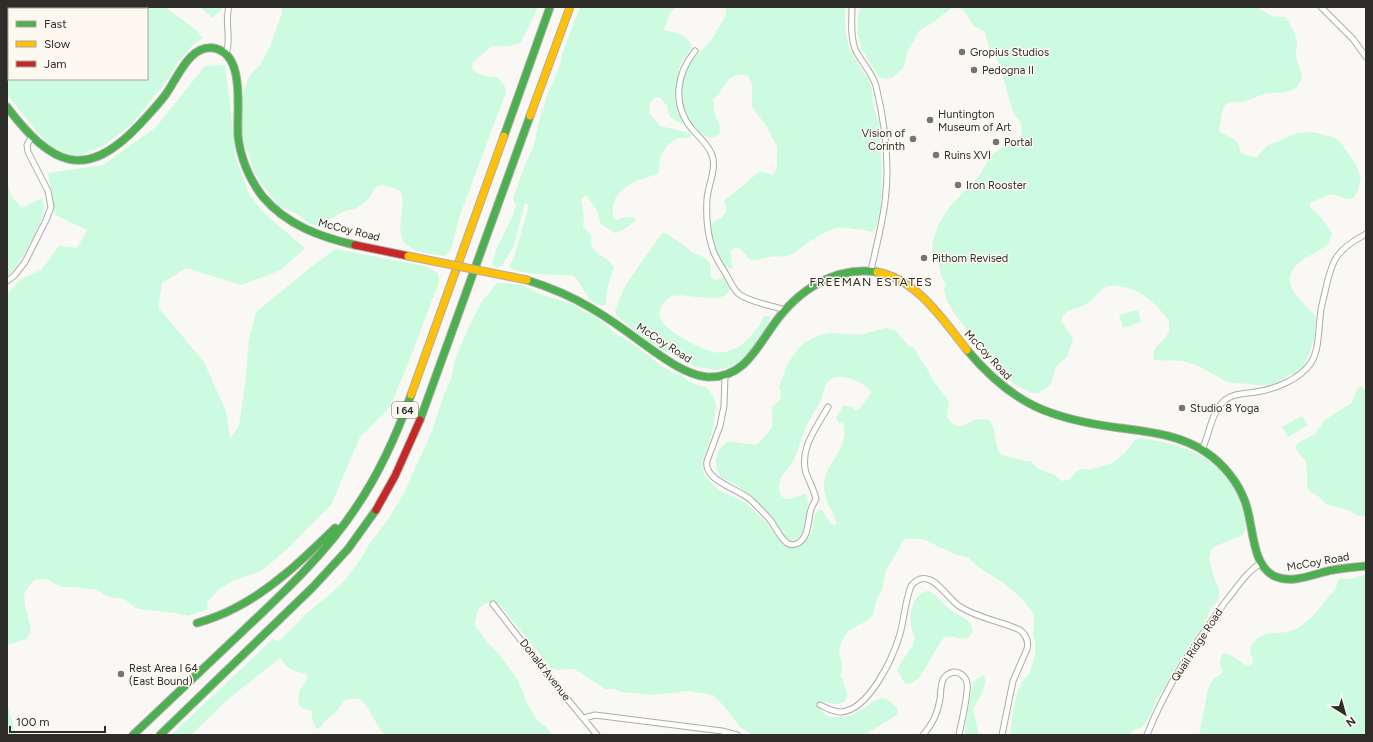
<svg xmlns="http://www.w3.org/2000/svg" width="1373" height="742" font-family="Figtree,sans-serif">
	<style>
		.green { fill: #ccfbe0; fill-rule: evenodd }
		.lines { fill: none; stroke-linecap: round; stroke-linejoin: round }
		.street-casing { stroke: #aeaca9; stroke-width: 7 }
		.fast-casing { stroke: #aeaca9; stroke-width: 9 }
		.slow-casing { stroke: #aeaca9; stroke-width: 9 }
		.jam-casing { stroke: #aeaca9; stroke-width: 9 }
		.street { stroke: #fefefd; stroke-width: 5 }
		.fast { stroke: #4caf50; stroke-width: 7 }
		.slow { stroke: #ffc107; stroke-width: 7 }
		.jam { stroke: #c62828; stroke-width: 7 }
		.slow-bridge-casing { stroke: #aeaca9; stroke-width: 9; stroke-linecap: butt }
		.slow-bridge { stroke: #ffc107; stroke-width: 7 }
		.poi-dot { fill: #767471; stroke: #fdf9f1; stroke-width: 1.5 }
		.labels { text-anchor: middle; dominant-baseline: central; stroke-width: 3; stroke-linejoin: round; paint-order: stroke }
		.shield { fill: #fdf9f1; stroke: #6d6a66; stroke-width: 1 }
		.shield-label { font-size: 10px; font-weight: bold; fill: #2f2d2a }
		.poi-label { font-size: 11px; fill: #2f2d2a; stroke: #fdf9f1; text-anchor: start }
		.street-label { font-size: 11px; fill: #2f2d2a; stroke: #fdf9f1 }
		.neighbourhood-label { font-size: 12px; letter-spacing: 1px; fill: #2f2d2a; stroke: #fdf9f1 }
	</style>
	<rect width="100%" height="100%" fill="#faf8f4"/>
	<path class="green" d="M7 7H165L195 29 203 38 193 45 178 62 167 81 131 125 103 146 81 155H71L50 147 7 95ZM9 9H147V79H9Z
		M200 7H223L213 18Z
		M282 7H538L521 42C512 47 502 47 492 46L473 62 472 69C480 76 488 77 498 77L505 87 506 92 459 218 452 247 449 252 445 256C434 254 415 253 407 245 391 233 410 199 399 190 397 189 393 188 390 187 386 186 382 185 378 186 373 188 372 196 367 200 363 203 359 207 354 209 350 210 346 210 343 212 335 216 327 221 319 226 305 224 303 217 293 212 287 209 282 208 277 204L255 174 251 163 250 157 244 144 240 115V103L248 79 252 73 260 65 269 49 281 16Z
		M580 7H676L670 13 664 29 666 31C676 31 690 37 692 47L681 62 677 80 675 98 677 110 684 123 682 124 670 117 667 106 660 97C650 97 649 105 649 113L660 126 689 133 691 135 690 138H678L668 144 660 157 659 172C654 176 651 176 645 178 630 183 613 192 613 209 613 214 612 217 616 220 623 218 630 215 636 219L635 221 623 230 615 233 601 224 597 211 587 196H584L581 200 584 216 583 227 591 235C592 238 590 241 591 245 595 256 609 256 614 268 610 276 608 285 607 294 606 298 607 302 605 306 588 305 584 287 574 276L563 275 535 274 514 270 510 267V264L514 257 528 209V204H525L524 206 514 246 502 265 498 269 492 264 496 250 513 215 516 205 513 199 524 167 534 145 538 125 548 93 559 68 563 51Z
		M725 7H845C845 20 845 35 849 47 853 60 863 69 869 81 873 89 872 100 874 108 875 114 878 117 879 123 880 144 888 218 872 232 867 230 840 227 836 228 826 231 811 240 803 246 799 249 795 253 790 255 783 258 776 255 769 257 752 261 752 264 741 249L736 248 731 251 732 267 730 269C715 262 712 240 711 224L723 216 726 212V206L724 201 759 172H764L772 175 775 173 777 165V147L767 127 752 107V83L748 76C726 70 726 89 713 100L715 115 720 125V134L712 138C703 137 696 129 691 122 686 116 684 109 682 102 677 77 693 58 710 42 713 39 714 35 716 31 721 23 729 17 725 7Z
		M860 7H1256L1274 17H1285C1289 21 1297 37 1297 42 1298 47 1295 51 1296 57 1297 64 1304 73 1301 80 1297 95 1275 92 1264 94 1256 96 1249 101 1240 102 1236 103 1229 101 1226 104 1221 108 1221 123 1219 130L1220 132C1228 137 1241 140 1240 152 1245 156 1250 156 1257 157L1267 146 1297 133 1312 132 1333 137 1339 141 1355 163 1361 178 1358 190 1354 197 1351 199H1347L1332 194 1328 195 1310 203V207L1321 217 1332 233 1328 244C1321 250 1312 254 1304 259 1274 280 1298 297 1315 315L1316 319 1314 340 1304 366 1298 372 1287 376 1274 385 1270 386 1227 382 1200 367 1184 361 1154 360C1150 347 1162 344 1167 335 1170 331 1169 325 1169 321 1157 305 1144 291 1124 287 1118 286 1111 285 1106 287 1097 292 1093 301 1085 305 1075 310 1064 308 1061 321L1070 334 1073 339 1067 357 1056 366 1051 384 1045 389 1038 393H1031L1014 384 982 352 973 338 954 313 947 301 944 290 946 285 941 276 940 268 932 252 933 241 939 223 950 206 980 175 991 155 1007 144 1017 139 1022 134 1021 123 1014 114 1011 106 1006 87 1002 76 1000 65 989 47 985 32C982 29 977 29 974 26 967 18 966 4 951 9L929 25 919 31 907 52 904 67 893 77 886 79 879 77 862 50 858 36 857 21Z
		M225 65 230 103 235 156 249 194 265 214 305 248 281 270 241 285 186 268 162 283 158 307 204 362 226 411 230 439 239 426 245 384 249 340 256 312 315 264 335 249 425 266 438 273 439 282 408 364 390 407 360 437 331 505 284 552 261 571 233 581 219 589 207 602 208 609 188 616 176 613 138 609 124 599 109 597 97 590 73 587H62L46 579 34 580 24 593 25 605 31 629 27 639 7 645V294L21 279 41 270 59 246 77 248 87 230 55 215 48 173 103 165 156 127 205 66Z
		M7 183 12 197 22 208 42 198C43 201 45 207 44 210 42 223 18 269 7 276Z
		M662 233H665C670 236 689 248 691 252 702 256 715 260 710 276L716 281 723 277 730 289C724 307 686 292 672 296 667 298 662 304 660 309 652 326 700 349 713 352 719 353 728 352 734 349 743 346 755 332 760 324 762 321 762 319 765 316H770V319L768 324 754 347 742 361 726 368 717 370 696 367 669 353 647 341 616 315 615 310 625 286Z
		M497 283H504L522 285 543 295 573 304 583 311 595 316 609 327 613 332 638 347 660 365 676 374 681 375 690 382 707 388 713 396 716 406 712 434 702 462 704 475 718 490 730 495 746 503 765 521 783 543 792 548H797C802 544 808 539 811 533 815 525 811 513 821 509L832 525 837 524C833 511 824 500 824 486 824 462 851 449 843 422L840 424 836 418 843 406H850L856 410 860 408 871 393V391C865 383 843 373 833 378 823 383 824 393 820 402 815 412 808 421 804 432 800 441 798 452 793 461 789 468 781 475 779 484 778 488 780 492 781 496 790 502 795 497 804 494H806C809 500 808 503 807 509 805 519 807 533 796 539 793 541 790 540 787 539 781 535 768 513 760 505 754 499 747 493 739 487 733 482 724 481 719 474 714 468 716 453 720 448 723 445 727 442 730 441L747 444H758L770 430 772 427V407L780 400 781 392 779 387 788 363 798 349 805 342 819 335 831 333 860 335 886 328 895 330 909 346 911 347H913L929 372 933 381 949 401 947 417C961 439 970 413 989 420 998 429 993 450 1002 455 1006 457 1011 457 1015 458 1020 459 1024 462 1030 461L1037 468 1055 475 1062 481 1069 480 1077 471 1081 469 1088 470 1111 464 1125 453 1135 440 1139 438C1145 438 1152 440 1157 441 1197 447 1230 468 1242 508 1245 517 1248 526 1243 535L1216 546 1212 549 1209 558 1214 578 1219 589V597L1217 602 1210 610 1204 624 1172 673 1167 684 1156 700 1152 712 1146 723 1142 727 1132 731 1129 735H1010L1013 712 1017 693 1023 681 1029 674 1035 656V640L1033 634 1034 615 1027 605 1019 596 1005 584 980 568 967 557 957 555 942 548V549C935 545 928 540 920 539 915 538 911 540 906 538L902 542 899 549 886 570 882 590 877 599 873 615 869 619 848 631 841 642 839 652 842 663 841 678H843C842 684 847 688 847 694 848 709 829 703 820 701L818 702 816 706 828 717C837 716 848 718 856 713 875 703 881 687 898 710L897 715 870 731 866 735H752L739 726 724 706 713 695 688 691 651 695 622 692 613 689H605L575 669 556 670 551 668 500 605C493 598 480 604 477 613 476 617 475 622 475 626L489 644 499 654 518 680 527 703 537 720 548 729 552 735H385C377 727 367 704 361 700 357 697 350 699 345 700L337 711 325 721 321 727 318 729C312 726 312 717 312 711 309 710 305 709 302 708 296 704 298 692 302 687 304 683 307 681 308 676 304 672 300 673 295 671 288 669 284 664 280 658L226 701 191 735H171L273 639 278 642 308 612 327 597 346 579 362 557 370 543 389 518 404 493 432 431 442 400 451 378 456 356 473 318 484 298 488 295 495 285Z
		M1133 311H1138L1141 322 1123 328 1119 315Z
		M1362 387 1366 391V517L1357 515 1348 510 1326 504 1317 495 1311 492 1307 488V473L1306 462 1295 448 1299 442 1314 435 1326 419 1352 403 1356 391 1358 388Z
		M1302 416 1308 425 1288 437 1282 427Z
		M1366 575V735H1199L1208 689 1214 678 1220 675 1223 671 1220 663 1222 654C1232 651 1240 665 1250 666L1253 662C1251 653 1247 647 1256 640 1266 630 1281 635 1294 630 1306 625 1321 608 1327 598 1330 595 1333 592 1335 589 1338 585 1336 581 1340 578L1348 579Z
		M926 591C936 593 941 601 948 608 955 615 975 619 972 632 972 634 971 636 969 637 960 643 952 632 943 638L919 678 912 683 908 684 904 682 897 670C902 658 913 650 915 637 908 626 909 607 918 596 920 594 924 592 926 591Z
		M982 676H984C989 687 976 701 973 710L978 732 980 735H965L966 721 973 682Z
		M7 704 16 735H7Z"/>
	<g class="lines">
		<defs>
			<path id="street" d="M852 7C852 21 850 35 855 49 861 62 872 72 876 86 885 123 890 164 885 202 882 225 876 248 871 270
				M1321 7 1353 39 1366 57
				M695 51C676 74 672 105 692 129 699 137 708 144 712 155 717 169 708 185 707 199 706 215 707 232 712 247 714 256 721 266 726 274 730 281 733 289 739 294 751 303 771 305 785 310
				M226 53C232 38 224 22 229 7
				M7 281 14 276 25 262 46 220 51 207 48 191 28 152 27 145 32 136
				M725 375 724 406 720 426 707 461C703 481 740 489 752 501 758 507 765 514 771 521 776 528 780 538 787 543 790 545 793 545 796 544 808 540 808 523 810 513 811 507 814 503 816 499 814 490 809 481 806 473 799 448 817 427 828 407
				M1202 450C1209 435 1211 415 1222 403 1231 393 1244 394 1256 392 1275 389 1299 380 1311 363 1319 350 1318 334 1320 319 1320 310 1323 301 1325 292 1332 259 1336 250 1366 234
				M493 604 550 678 597 735
				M820 705C827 708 833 712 841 712 869 710 893 658 900 634 904 619 905 602 911 586 915 581 920 577 927 579 938 581 949 599 959 606 977 618 1000 621 1020 630 1026 635 1029 641 1027 649L1013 681 1002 735
				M584 718 595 715 722 731 737 735
				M923 735C932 725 938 713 940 699 941 693 940 684 944 678 946 675 950 673 954 672 960 672 966 677 967 683 969 693 961 723 959 735
				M1147 735C1166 686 1195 643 1226 601 1237 588 1246 572 1261 563"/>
			<path id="fast" d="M7 107C51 165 85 183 140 124 149 114 158 105 166 94 177 79 189 45 213 48 247 53 236 113 238 136 240 157 250 181 263 197 287 225 320 237 355 245
				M504 136 550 7
				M527 280C549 287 571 296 591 308 608 318 625 330 641 342 659 355 685 375 707 377 743 379 756 349 774 324 798 290 835 266 877 272
				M967 350C1013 405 1051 419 1120 428 1150 432 1181 435 1207 453 1223 464 1237 481 1244 499 1254 521 1250 564 1274 576 1294 585 1314 573 1333 570 1344 568 1355 567 1366 566
				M420 420 530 116
				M197 623C211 619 224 614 237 607 275 587 305 557 335 528
				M133 735C170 700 208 664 245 629 284 592 325 554 355 509 379 474 397 434 411 395
				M160 735 313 587 348 549 376 510"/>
			<path id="slow" d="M530 116 570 7
				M877 272C917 279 943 320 967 350
				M411 395 504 136"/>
			<path id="jam" d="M355 245 408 256
				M376 510 395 476 420 420"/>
		</defs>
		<use href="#street" class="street-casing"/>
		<use href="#fast" class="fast-casing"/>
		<use href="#slow" class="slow-casing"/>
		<use href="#jam" class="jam-casing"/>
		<use href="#street" class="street"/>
		<use href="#fast" class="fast"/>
		<use href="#slow" class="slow"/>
		<use href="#jam" class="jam"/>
		<defs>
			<path id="slow-bridge" d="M408 256 527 280"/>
		</defs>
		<use href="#slow-bridge" class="slow-bridge-casing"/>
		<use href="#slow-bridge" class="slow-bridge"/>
	</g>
	<g class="poi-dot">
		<circle cx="962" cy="52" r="4"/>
		<circle cx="974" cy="70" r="4"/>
		<circle cx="930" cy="120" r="4"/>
		<circle cx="913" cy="139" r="4"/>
		<circle cx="996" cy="142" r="4"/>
		<circle cx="936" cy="155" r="4"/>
		<circle cx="958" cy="185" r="4"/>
		<circle cx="924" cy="258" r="4"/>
		<circle cx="1182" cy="408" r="4"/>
		<circle cx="121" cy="674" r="4"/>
	</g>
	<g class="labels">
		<rect class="shield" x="392" y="402" width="26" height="16" rx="3"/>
		<g class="shield-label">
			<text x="405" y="410">I 64</text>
		</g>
		<g class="poi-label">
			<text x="970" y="52">Gropius Studios</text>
			<text x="982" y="70">Pedogna II</text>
			<text x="938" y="114">Huntington<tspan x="938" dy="13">Museum of Art</tspan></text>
			<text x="905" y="133" text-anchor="end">Vision of<tspan x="905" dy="13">Corinth</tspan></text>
			<text x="1004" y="142">Portal</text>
			<text x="944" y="155">Ruins XVI</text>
			<text x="966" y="185">Iron Rooster</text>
			<text x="932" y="258">Pithom Revised</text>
			<text x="1190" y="408">Studio 8 Yoga</text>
			<text x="129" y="668">Rest Area I 64<tspan x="129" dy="13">(East Bound)</tspan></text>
		</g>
		<g class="street-label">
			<text transform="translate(349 230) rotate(14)">McCoy Road</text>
			<text transform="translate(664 343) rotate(33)">McCoy Road</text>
			<text transform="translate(988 355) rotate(47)">McCoy Road</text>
			<text transform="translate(1318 562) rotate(-10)">McCoy Road</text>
			<text transform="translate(1197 645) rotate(-57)">Quail Ridge Road</text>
			<text transform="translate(545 670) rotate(52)">Donald Avenue</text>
		</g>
		<g class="neighbourhood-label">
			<text x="871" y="282">FREEMAN ESTATES</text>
		</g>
	</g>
	<rect width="1373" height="742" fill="none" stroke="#2f2d2a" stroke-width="16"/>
	<rect x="8" y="8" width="140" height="72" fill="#fdf9f1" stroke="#aba7a1"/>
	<rect x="16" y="21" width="20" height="6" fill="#4caf50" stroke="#aba7a1"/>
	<text x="44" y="28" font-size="12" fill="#2f2d2a">Fast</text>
	<rect x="16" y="41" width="20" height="6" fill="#ffc107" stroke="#aba7a1"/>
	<text x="44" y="48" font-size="12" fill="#2f2d2a">Slow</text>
	<rect x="16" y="61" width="20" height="6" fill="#c62828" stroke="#aba7a1"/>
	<text x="44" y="68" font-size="12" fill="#2f2d2a">Jam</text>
	<g transform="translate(1345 714) rotate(143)" stroke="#fdf9f1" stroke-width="3" paint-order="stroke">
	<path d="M0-3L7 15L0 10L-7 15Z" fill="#2f2d2a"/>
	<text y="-6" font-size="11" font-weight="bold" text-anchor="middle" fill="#2f2d2a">N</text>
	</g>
	<path d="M10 726v6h95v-6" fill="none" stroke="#2f2d2a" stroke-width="2"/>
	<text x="16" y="726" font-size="12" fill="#2f2d2a" stroke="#fdf9f1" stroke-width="3" paint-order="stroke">100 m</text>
</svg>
